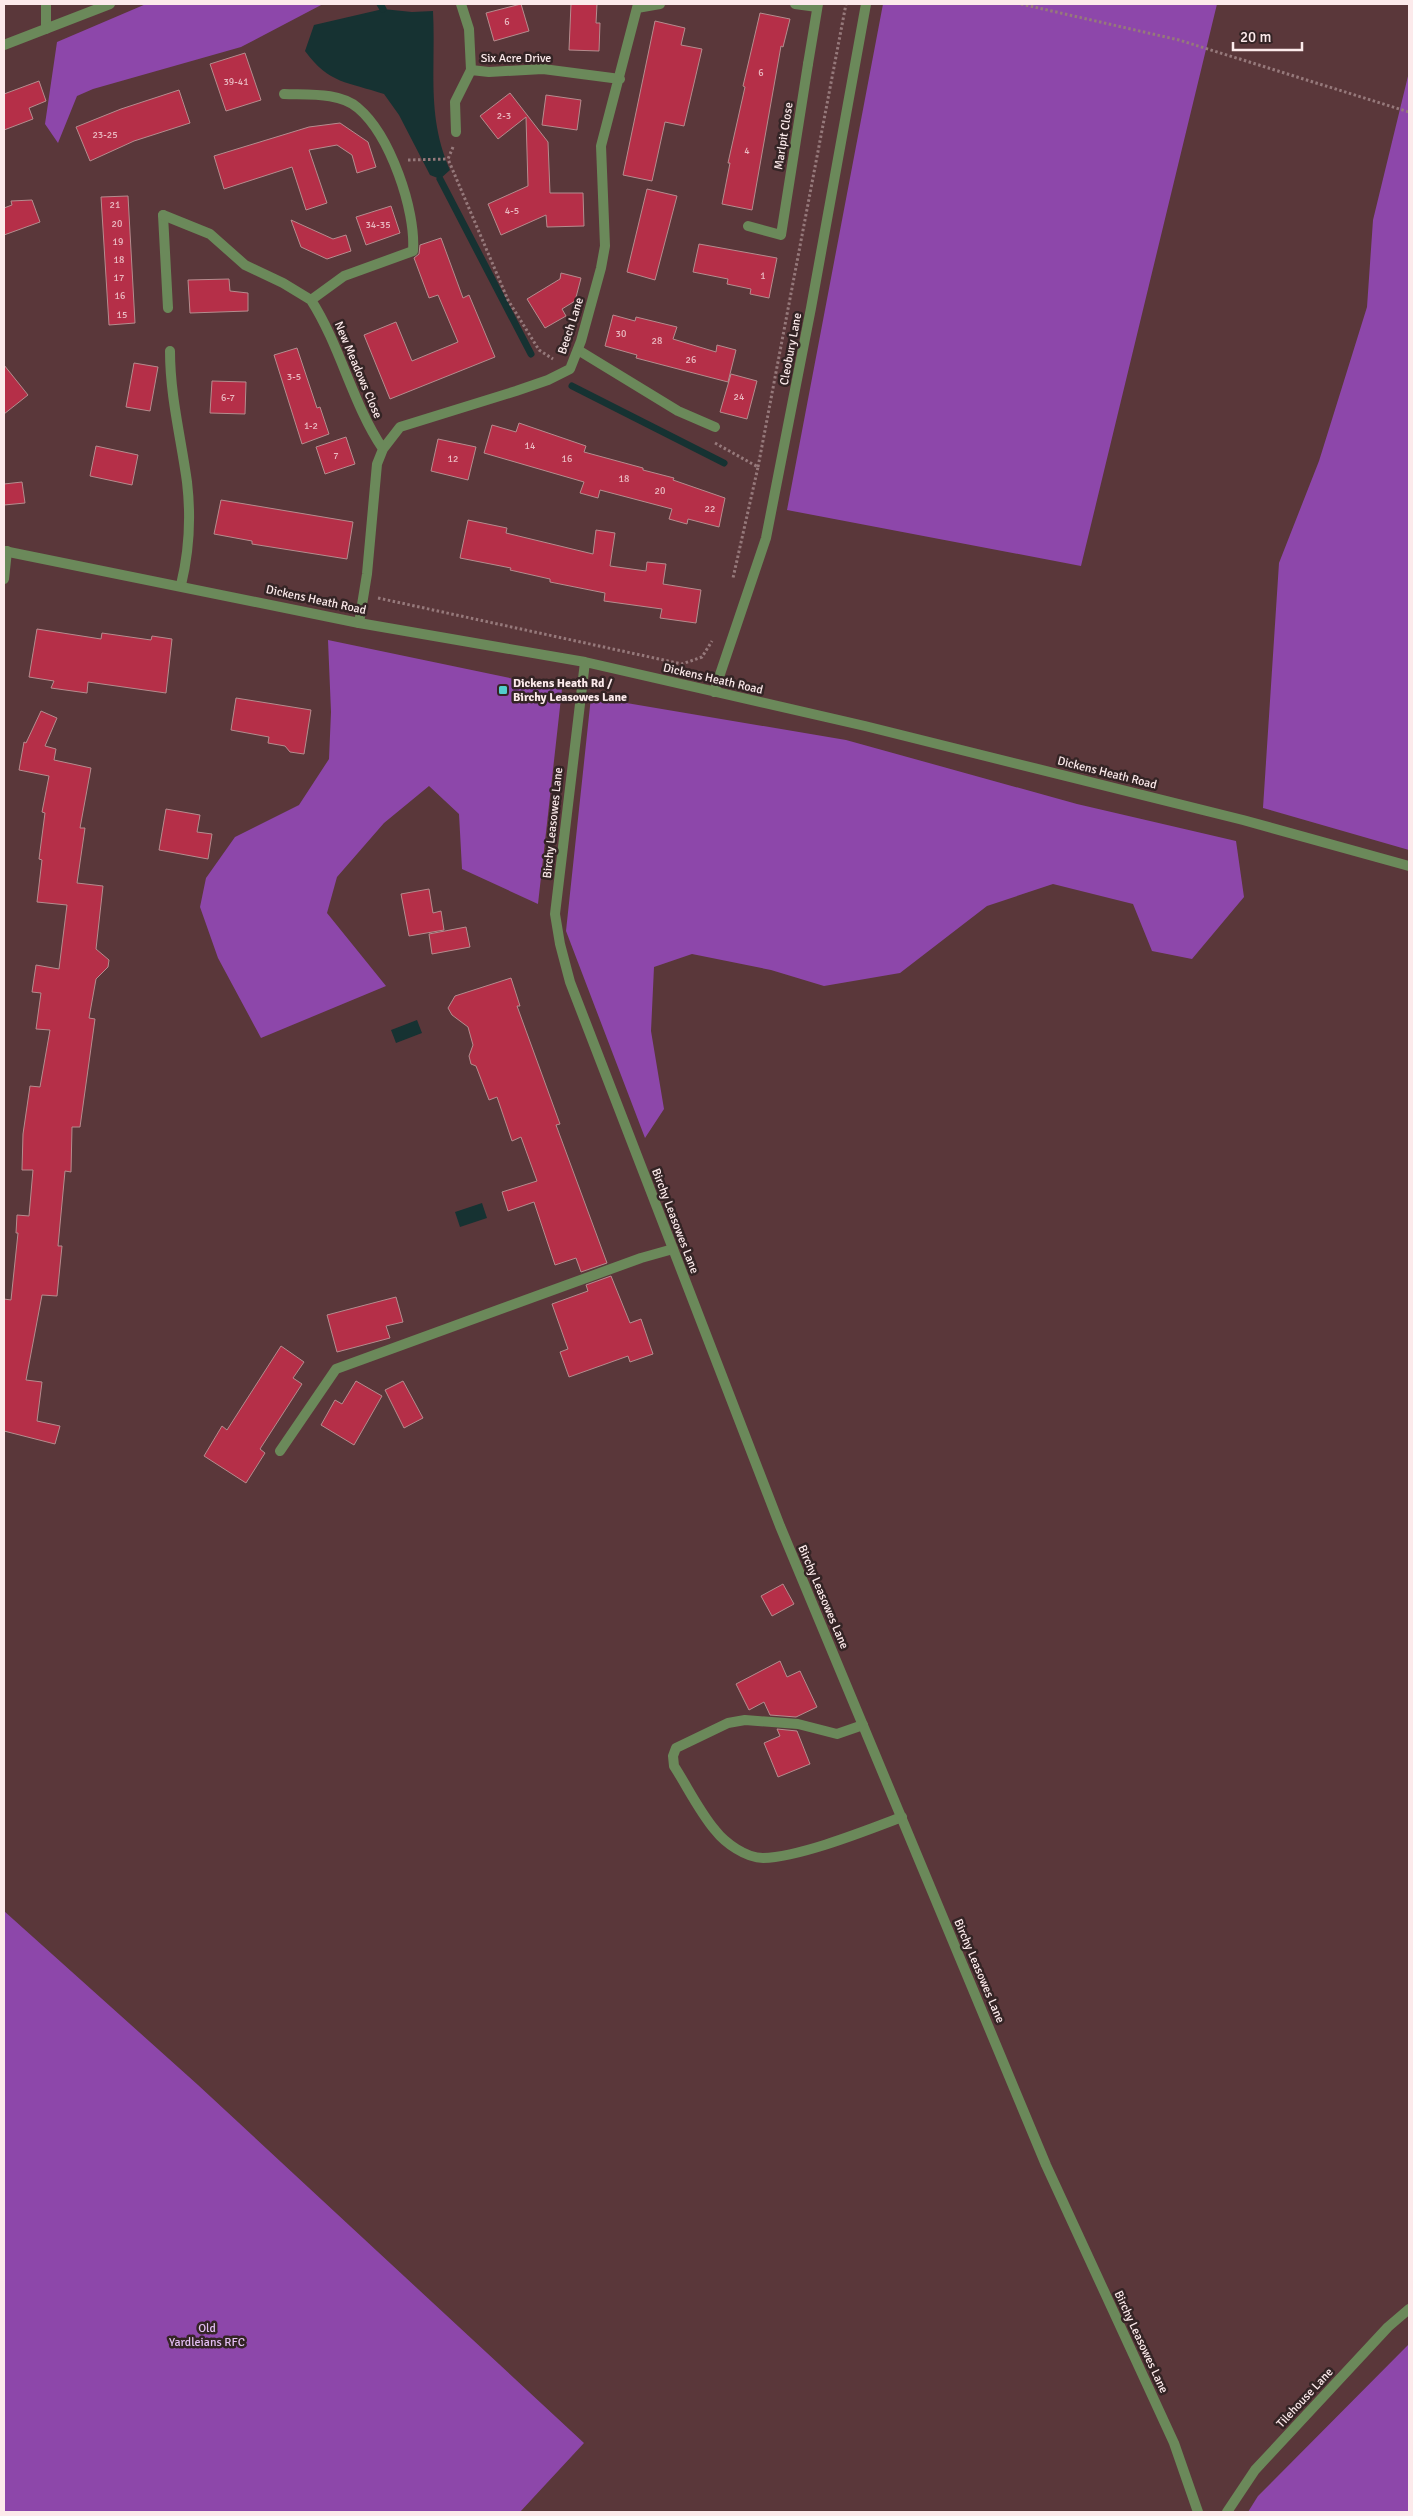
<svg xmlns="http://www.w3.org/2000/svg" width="1413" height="2516" font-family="Signika,sans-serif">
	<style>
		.green { fill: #8d47aa }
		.water { fill: #163232 }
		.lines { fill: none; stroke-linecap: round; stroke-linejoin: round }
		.stream { stroke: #163232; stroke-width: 7 }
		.building { fill: #b52f48; stroke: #b58c8e }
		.path { stroke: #96797b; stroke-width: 3; stroke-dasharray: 2.5 2.5; stroke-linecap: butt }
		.service { stroke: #6b895a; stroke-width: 10 }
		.minor { stroke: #6b895a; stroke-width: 10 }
		.tertiary { stroke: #6b895a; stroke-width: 10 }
		.poi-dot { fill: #52cdcc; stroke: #342425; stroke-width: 2 }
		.labels { text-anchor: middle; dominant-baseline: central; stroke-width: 5; stroke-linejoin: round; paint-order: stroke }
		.number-label { font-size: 10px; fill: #eabbc2 }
		.street-label { font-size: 12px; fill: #fceaeb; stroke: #342425 }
		.poi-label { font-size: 12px; font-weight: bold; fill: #fceaeb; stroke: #342425; text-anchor: start }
		.park-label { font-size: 12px; fill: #e3bff3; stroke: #342425 }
	</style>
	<rect width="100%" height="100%" fill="#5a373a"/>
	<path class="green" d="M146 4H323L241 47 93 89 77 96 58 143 45 124 57 42Z
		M883 4H1217L1081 566 787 510Z
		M1409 72V850L1263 808 1279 563 1319 461 1367 307 1373 220Z
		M328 640 562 689 538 904 462 869 459 814 429 786 384 823 337 877 327 913 386 986 261 1038 218 958 200 907 206 878 235 837 299 805 329 759 331 712Z
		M591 697 846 740 1077 804 1236 841 1244 897 1192 959 1152 951 1133 904 1053 884 987 906 900 973 824 986 771 970 692 954 654 967 651 1031 664 1109 645 1138 566 931Z
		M4 1911 198 2085 584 2443 520 2512H4Z
		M1409 2344V2512H1248L1258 2496Z"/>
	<path class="water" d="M383 9 412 12 433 11C436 68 426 116 450 170L440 179 430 175 399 115 384 94C348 82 329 84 305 51L314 25Z
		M417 1020 422 1033 396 1043 391 1030Z
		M482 1203 487 1218 460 1227 455 1212Z"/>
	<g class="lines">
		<path class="stream" d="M380 4 383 9
			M440 179 531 354
			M572 386 724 463"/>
	</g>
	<path class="building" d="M521 4 529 31 494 41 486 13Z
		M571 4H597L596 23H600L599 51 569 50Z
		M760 13 790 19 783 47 781 46 752 210 722 204 730 163H728L745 87 743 86Z
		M655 21 685 28 681 45 702 49 684 126 665 122 652 181 623 175Z
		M245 53 261 100 226 111 210 64Z
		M39 81 46 101 29 108 33 119 4 130V94Z
		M179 90 190 123 134 141 90 161 76 127 121 109Z
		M510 93 548 142 550 193H583L584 226 547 227 546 215 501 235 488 204 528 186 526 117 498 139 480 116Z
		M546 95 581 100 577 130 542 125Z
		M340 123 368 142 376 167 357 173 352 155 337 145 309 150 327 203 306 210 292 167 224 189 214 156 309 127Z
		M647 189 677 196 655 280 627 272Z
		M128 196 135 323 109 325 101 197Z
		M32 200 40 222 4 235V208L12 205 11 201Z
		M391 206 400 233 366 245 356 217Z
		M291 220 333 239 346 235 351 251 327 259 301 247Z
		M441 238 463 298 469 295 495 357 390 399 364 335 396 322 412 361 458 342 438 295 429 298 414 258 419 254 420 245Z
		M699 244 777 258 769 298 750 294 751 289 727 284 728 279 693 272Z
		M561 273 581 278 575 301 562 309 566 316 545 328 527 299 560 279Z
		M229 279 230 291 248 293V311L190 313 188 280Z
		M613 315 635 321 636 317 677 327 673 339 716 352 717 345 736 350 728 382 636 358 637 355 605 346Z
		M297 348 317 408 320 407 329 434 302 444 274 355Z
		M134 363 158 367 150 411 126 407Z
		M4 365 28 395 4 414Z
		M731 374 757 381 747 419 720 412Z
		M212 381 246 382 245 414 210 413Z
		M519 423 586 446 584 452 643 468V470L674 478 673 480 725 498 719 527 688 519 687 524 669 519 672 509 600 490 598 498 580 493 584 482 484 453 492 425 516 432Z
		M346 437 355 464 325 474 316 447Z
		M438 439 476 447 468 480 431 471Z
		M96 446 138 455 132 485 90 476Z
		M22 482 25 503 4 505V484Z
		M221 500 353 522 347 559 252 544V541L214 534Z
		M468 520 507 528 506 533 593 554 596 530 615 533 610 566 646 571 647 562 666 564 663 584 701 590 696 623 660 618 662 609 604 601 605 593 550 582V579L510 570 511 568 460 558Z
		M37 629 101 639 102 633 151 640 152 636 172 639 166 693 88 682 87 693 51 688 54 681 29 677Z
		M236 698 311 710 304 754 290 752 285 746 268 743 269 737 231 730Z
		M41 711 57 718 45 746 56 749 54 760 91 768 80 828H85L77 883 103 886 96 949 109 960 108 967 96 979 89 1018 95 1019 80 1127H72L71 1172 65 1171 58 1246H62L57 1296 42 1295 26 1380 42 1382 37 1421 60 1426 55 1444 4 1431V1299L11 1300 18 1233H16L17 1215 29 1216 33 1170H22L23 1134 30 1086 40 1087 50 1030 36 1029 41 993 32 992 36 965 59 969 67 905 37 902 42 860 39 859 45 813 42 812 49 776 19 770 24 742 26 743Z
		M166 809 200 815 197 832 212 834 208 859 159 850Z
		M429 889 433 913 441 911 444 930 409 936 401 894Z
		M466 927 470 947 432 954 429 934Z
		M511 978 520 1006H517L560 1124 556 1125 607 1263 581 1272 576 1258 555 1265 534 1202 508 1211 502 1192 537 1181 521 1137 512 1141 497 1097 489 1100 476 1066 471 1064 469 1056 473 1045 468 1027 452 1015 448 1008 455 996Z
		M611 1276 630 1323 641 1319 653 1354 630 1362 628 1356 569 1377 560 1352 568 1349 552 1304 588 1291 586 1285Z
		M396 1297 403 1322 386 1326 390 1338 337 1352 327 1315Z
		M281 1346 304 1362 293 1378 302 1384 260 1449 265 1453 246 1483 204 1456 222 1426 227 1430Z
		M356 1381 382 1396 354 1445 321 1425 335 1400 342 1404Z
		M403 1381 423 1418 404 1428 385 1390Z
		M783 1584 794 1604 772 1616 761 1596Z
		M780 1661 787 1677 800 1671 817 1707 796 1717 770 1715 764 1702 749 1710 736 1684Z
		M777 1729 797 1731 810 1764 778 1777 764 1743 780 1736Z"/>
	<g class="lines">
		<path class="path" d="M1021 4 1179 40 1409 112
			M453 147 448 159 508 300 539 350 553 359
			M408 160 448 159
			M715 443 758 467 733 578
			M758 467 846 4
			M378 598 682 664 702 657 712 641"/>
		<path class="service" d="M163 215 168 308
			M748 226 781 235 808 64
			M578 350 678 411 715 427
			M170 351C170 396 181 438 187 482 191 516 189 552 181 585
			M280 1451 336 1369 641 1258 673 1249"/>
		<path class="minor" d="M46 4V29
			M461 4 469 29 471 70
			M795 4 817 7
			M637 8 660 4
			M808 64 818 4
			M456 132 455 102 471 70 489 72 543 69 620 79
			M163 215 210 234 245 265 283 283 311 300 344 276 413 251C416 210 390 135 358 108 340 92 307 95 284 94
			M311 300C341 347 352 403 383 449
			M4 579 7 551
			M359 623 367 574 377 464 383 449 400 427 516 391 548 380 570 369 581 341 601 268 605 246 601 146 638 4
			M863 1725 837 1734 798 1724 745 1720 728 1723 676 1748 673 1756 674 1766C687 1786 699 1811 715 1830 725 1843 746 1858 763 1858 800 1857 865 1831 902 1817"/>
		<path class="tertiary" d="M4 45 110 4
			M4 551 359 623 585 662 865 726 1243 820 1409 866
			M585 662 555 914 560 944 570 982 780 1526 1046 2165 1174 2443 1198 2512
			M714 692 766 538 811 308 866 4
			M1227 2512 1255 2470 1388 2327 1409 2309"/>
	</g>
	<rect class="poi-dot" x="498" y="685" width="10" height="10" rx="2.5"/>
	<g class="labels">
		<g class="number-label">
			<text x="507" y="22">6</text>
			<text x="761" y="73">6</text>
			<text x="236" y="82">39-41</text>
			<text x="504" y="116">2-3</text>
			<text x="105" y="135">23-25</text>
			<text x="747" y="151">4</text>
			<text x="115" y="205">21</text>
			<text x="512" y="211">4-5</text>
			<text x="117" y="224">20</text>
			<text x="378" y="225">34-35</text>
			<text x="118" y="242">19</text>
			<text x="119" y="260">18</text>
			<text x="763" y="276">1</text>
			<text x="119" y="278">17</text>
			<text x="120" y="296">16</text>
			<text x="122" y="315">15</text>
			<text x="621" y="334">30</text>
			<text x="657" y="341">28</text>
			<text x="691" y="360">26</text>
			<text x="294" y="377">3-5</text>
			<text x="739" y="397">24</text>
			<text x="228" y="398">6-7</text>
			<text x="311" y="426">1-2</text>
			<text x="530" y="446">14</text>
			<text x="336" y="456">7</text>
			<text x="453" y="459">12</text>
			<text x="567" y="459">16</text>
			<text x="624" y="479">18</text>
			<text x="660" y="491">20</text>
			<text x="710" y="509">22</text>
		</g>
		<g class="street-label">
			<text x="516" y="58">Six Acre Drive</text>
			<text transform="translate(784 136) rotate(-81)">Marlpit Close</text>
			<text transform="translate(571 326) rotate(-72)">Beech Lane</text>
			<text transform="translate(791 349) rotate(-79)">Cleobury Lane</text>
			<text transform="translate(358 370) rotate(67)">New Meadows Close</text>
			<text transform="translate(316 600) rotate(12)">Dickens Heath Road</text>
			<text transform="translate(713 679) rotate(13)">Dickens Heath Road</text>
			<text transform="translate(1107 773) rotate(14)">Dickens Heath Road</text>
			<text transform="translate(553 823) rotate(-84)">Birchy Leasowes Lane</text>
			<text transform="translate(675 1221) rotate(69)">Birchy Leasowes Lane</text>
			<text transform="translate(823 1597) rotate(67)">Birchy Leasowes Lane</text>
			<text transform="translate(979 1971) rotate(67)">Birchy Leasowes Lane</text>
			<text transform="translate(1141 2342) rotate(65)">Birchy Leasowes Lane</text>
			<text transform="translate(1305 2398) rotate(-47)">Tilehouse Lane</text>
		</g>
		<g class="poi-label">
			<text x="513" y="683">Dickens Heath Rd /<tspan x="513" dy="14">Birchy Leasowes Lane</tspan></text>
		</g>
		<g class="park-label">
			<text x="207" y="2328">Old<tspan x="207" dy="14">Yardleians RFC</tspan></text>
		</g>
	</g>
	<rect width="1413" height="2516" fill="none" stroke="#fceaeb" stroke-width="10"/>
	<path d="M1233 42v8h69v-8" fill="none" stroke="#fceaeb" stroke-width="2.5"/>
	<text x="1240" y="42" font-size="15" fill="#fceaeb" stroke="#342425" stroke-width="4" paint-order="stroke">20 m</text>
</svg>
